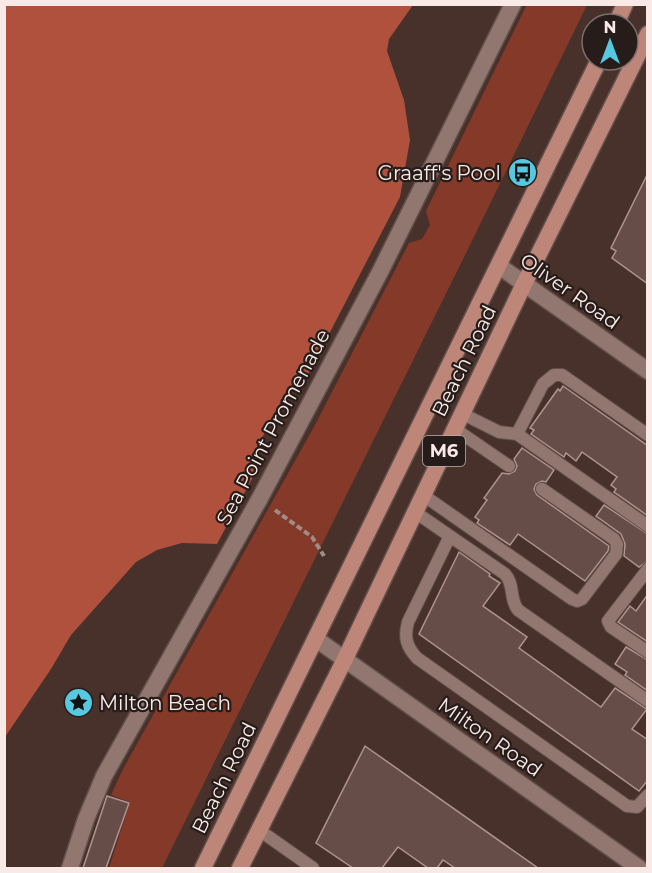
<svg xmlns="http://www.w3.org/2000/svg" width="652" height="873" font-family="Montserrat,sans-serif">
	<style>
		.green { fill: #853928 }
		.water { fill: #af513c }
		.building { fill: #664d47; stroke: #b0948e; stroke-width: 1.5 }
		.lines { fill: none; stroke-linecap: round; stroke-linejoin: round }
		.service-casing { stroke: #624f4a; stroke-width: 14 }
		.pedestrian-casing { stroke: #624f4a; stroke-width: 19 }
		.minor-casing { stroke: #624f4a; stroke-width: 19 }
		.primary-casing { stroke: #624f4a; stroke-width: 19 }
		.path { stroke: #9f8b87; stroke-width: 4; stroke-dasharray: 6 3; stroke-linecap: butt }
		.service { stroke: #927771; stroke-width: 12 }
		.pedestrian { stroke: #927771; stroke-width: 16 }
		.minor { stroke: #927771; stroke-width: 16 }
		.primary { stroke: #be8679; stroke-width: 16 }
		.labels { text-anchor: middle; dominant-baseline: central; stroke-width: 4.5; stroke-linejoin: round; paint-order: stroke }
		.shield { fill: #261c19; stroke: #baaca9; stroke-width: 1.5 }
		.shield-label { font-size: 18px; font-weight: bold; fill: #faeae7 }
		.poi-label { font-size: 20px; fill: #faeae7; stroke: #261c19; text-anchor: end }
		.street-label { font-size: 20px; fill: #faeae7; stroke: #261c19 }
	</style>
	<rect width="100%" height="100%" fill="#48312b"/>
	<path class="green" d="M527 4 587 5 469 247 162 868H109L130 802 111 795 123 769 315 425 409 243 422 239 430 225 426 211Z"/>
	<path class="water" d="M5 4 413 5 389 39 387 51 404 100 410 140 400 197 299 392 288 388 252 457 261 462 217 544 182 543 157 550 136 562 71 635 51 669 5 737Z"/>
	<path class="building" d="M648 173V284L612 258 616 251 611 248Z
		M563 386 648 446V516L614 492 616 489 611 485 617 477 582 452 576 461 566 453 564 457 531 434 534 430 530 428 558 389 560 391Z
		M522 448 554 470 546 482 542 481 536 484 534 489 537 495 609 546 608 551 585 581 518 534 510 545 477 523 479 520 475 517 487 500 484 498 502 473 509 474 515 471 517 466 514 459Z
		M604 505 648 534V561L639 567 624 556 625 544 621 534 596 516Z
		M459 552 490 574 489 576 500 583 483 606 527 637 519 648 601 707 615 688 647 709 632 729 648 740V780L639 791 419 634Z
		M648 594V642L618 622 630 606 636 611Z
		M626 647 648 660V691L625 675 627 672 615 664Z
		M365 746 538 868H455L443 860 437 868H428L398 847 382 868H353L316 843Z
		M107 796 129 803 117 837 106 868H83Z"/>
	<g class="lines">
		<defs>
			<path id="service" d="M463 414 499 432 517 434 648 526
				M455 429 509 466
				M517 434 543 384 554 375H562L648 435
				M423 495 572 599 577 601 582 599 616 554 617 544 614 539 542 489
				M415 512 505 574C515 585 509 599 518 610L648 701
				M450 536 408 622C404 637 406 646 417 658L627 806 637 807 648 795
				M648 569 608 621 611 627 648 652
				M259 830 313 868"/>
			<path id="pedestrian" d="M70 868 86 819 104 776 260 498 380 272 513 4"/>
			<path id="minor" d="M499 266 648 371
				M316 639 639 868"/>
			<path id="primary" d="M616 24 625 4
				M203 868 599 60
				M240 868 345 659 524 284 648 34"/>
		</defs>
		<use href="#service" class="service-casing"/>
		<use href="#pedestrian" class="pedestrian-casing"/>
		<use href="#minor" class="minor-casing"/>
		<use href="#primary" class="primary-casing"/>
		<path class="path" d="M275 510 312 537 324 556"/>
		<use href="#service" class="service"/>
		<use href="#pedestrian" class="pedestrian"/>
		<use href="#minor" class="minor"/>
		<use href="#primary" class="primary"/>
	</g>
	<defs>
		<symbol id="bus-disc" viewBox="-11 -11 22 22"><circle r="9.5" fill="#56c9e1" stroke="#261c19"/><path d="M-5-6H5V4H4V6H2V4H-2V6H-4V4H-5ZM-3.5-4V0h7V-4ZM-3.5 1.2v1.5H-2V1.2ZM2 1.2v1.5H3.5V1.2Z" fill="#111"/></symbol>
		<symbol id="sight-disc" viewBox="-11 -11 22 22"><circle r="9.5" fill="#56c9e1" stroke="#261c19"/><path d="M0-6L1.8-2.2L6-1.7L2.9 1.2L3.7 5.4L0 3.3L-3.7 5.4L-2.9 1.2L-6-1.7L-1.8-2.2Z" fill="#111"/></symbol>
	</defs>
	<g fill-rule="evenodd">
		<use href="#bus-disc" x="506" y="156" width="33" height="33"/>
		<use href="#sight-disc" x="62" y="686" width="33" height="33"/>
	</g>
	<g class="labels">
		<rect class="shield" x="423" y="436" width="42" height="30" rx="4.5"/>
		<g class="shield-label">
			<text x="444" y="451">M6</text>
		</g>
		<g class="poi-label">
			<text x="501" y="173">Graaff's Pool</text>
			<text x="99" y="703" text-anchor="start">Milton Beach</text>
		</g>
		<g class="street-label">
			<text transform="translate(570 291) rotate(35)">Oliver Road</text>
			<text transform="translate(464 361) rotate(-64)">Beach Road</text>
			<text transform="translate(273 427) rotate(-62)">Sea Point Promenade</text>
			<text transform="translate(490 737) rotate(35)">Milton Road</text>
			<text transform="translate(224 778) rotate(-64)">Beach Road</text>
		</g>
	</g>
	<rect width="652" height="873" fill="none" stroke="#faeae7" stroke-width="12"/>
	<g transform="translate(610 42)"><circle r="28" fill="#261c19" stroke="#7b6e6b" stroke-width="1.5"/>
	<path d="M0-4.5L10 22L0 15L-10 22Z" fill="#56c9e1"/>
	<text y="-9" font-size="16" font-weight="bold" text-anchor="middle" fill="#faeae7">N</text>
	</g>
</svg>
